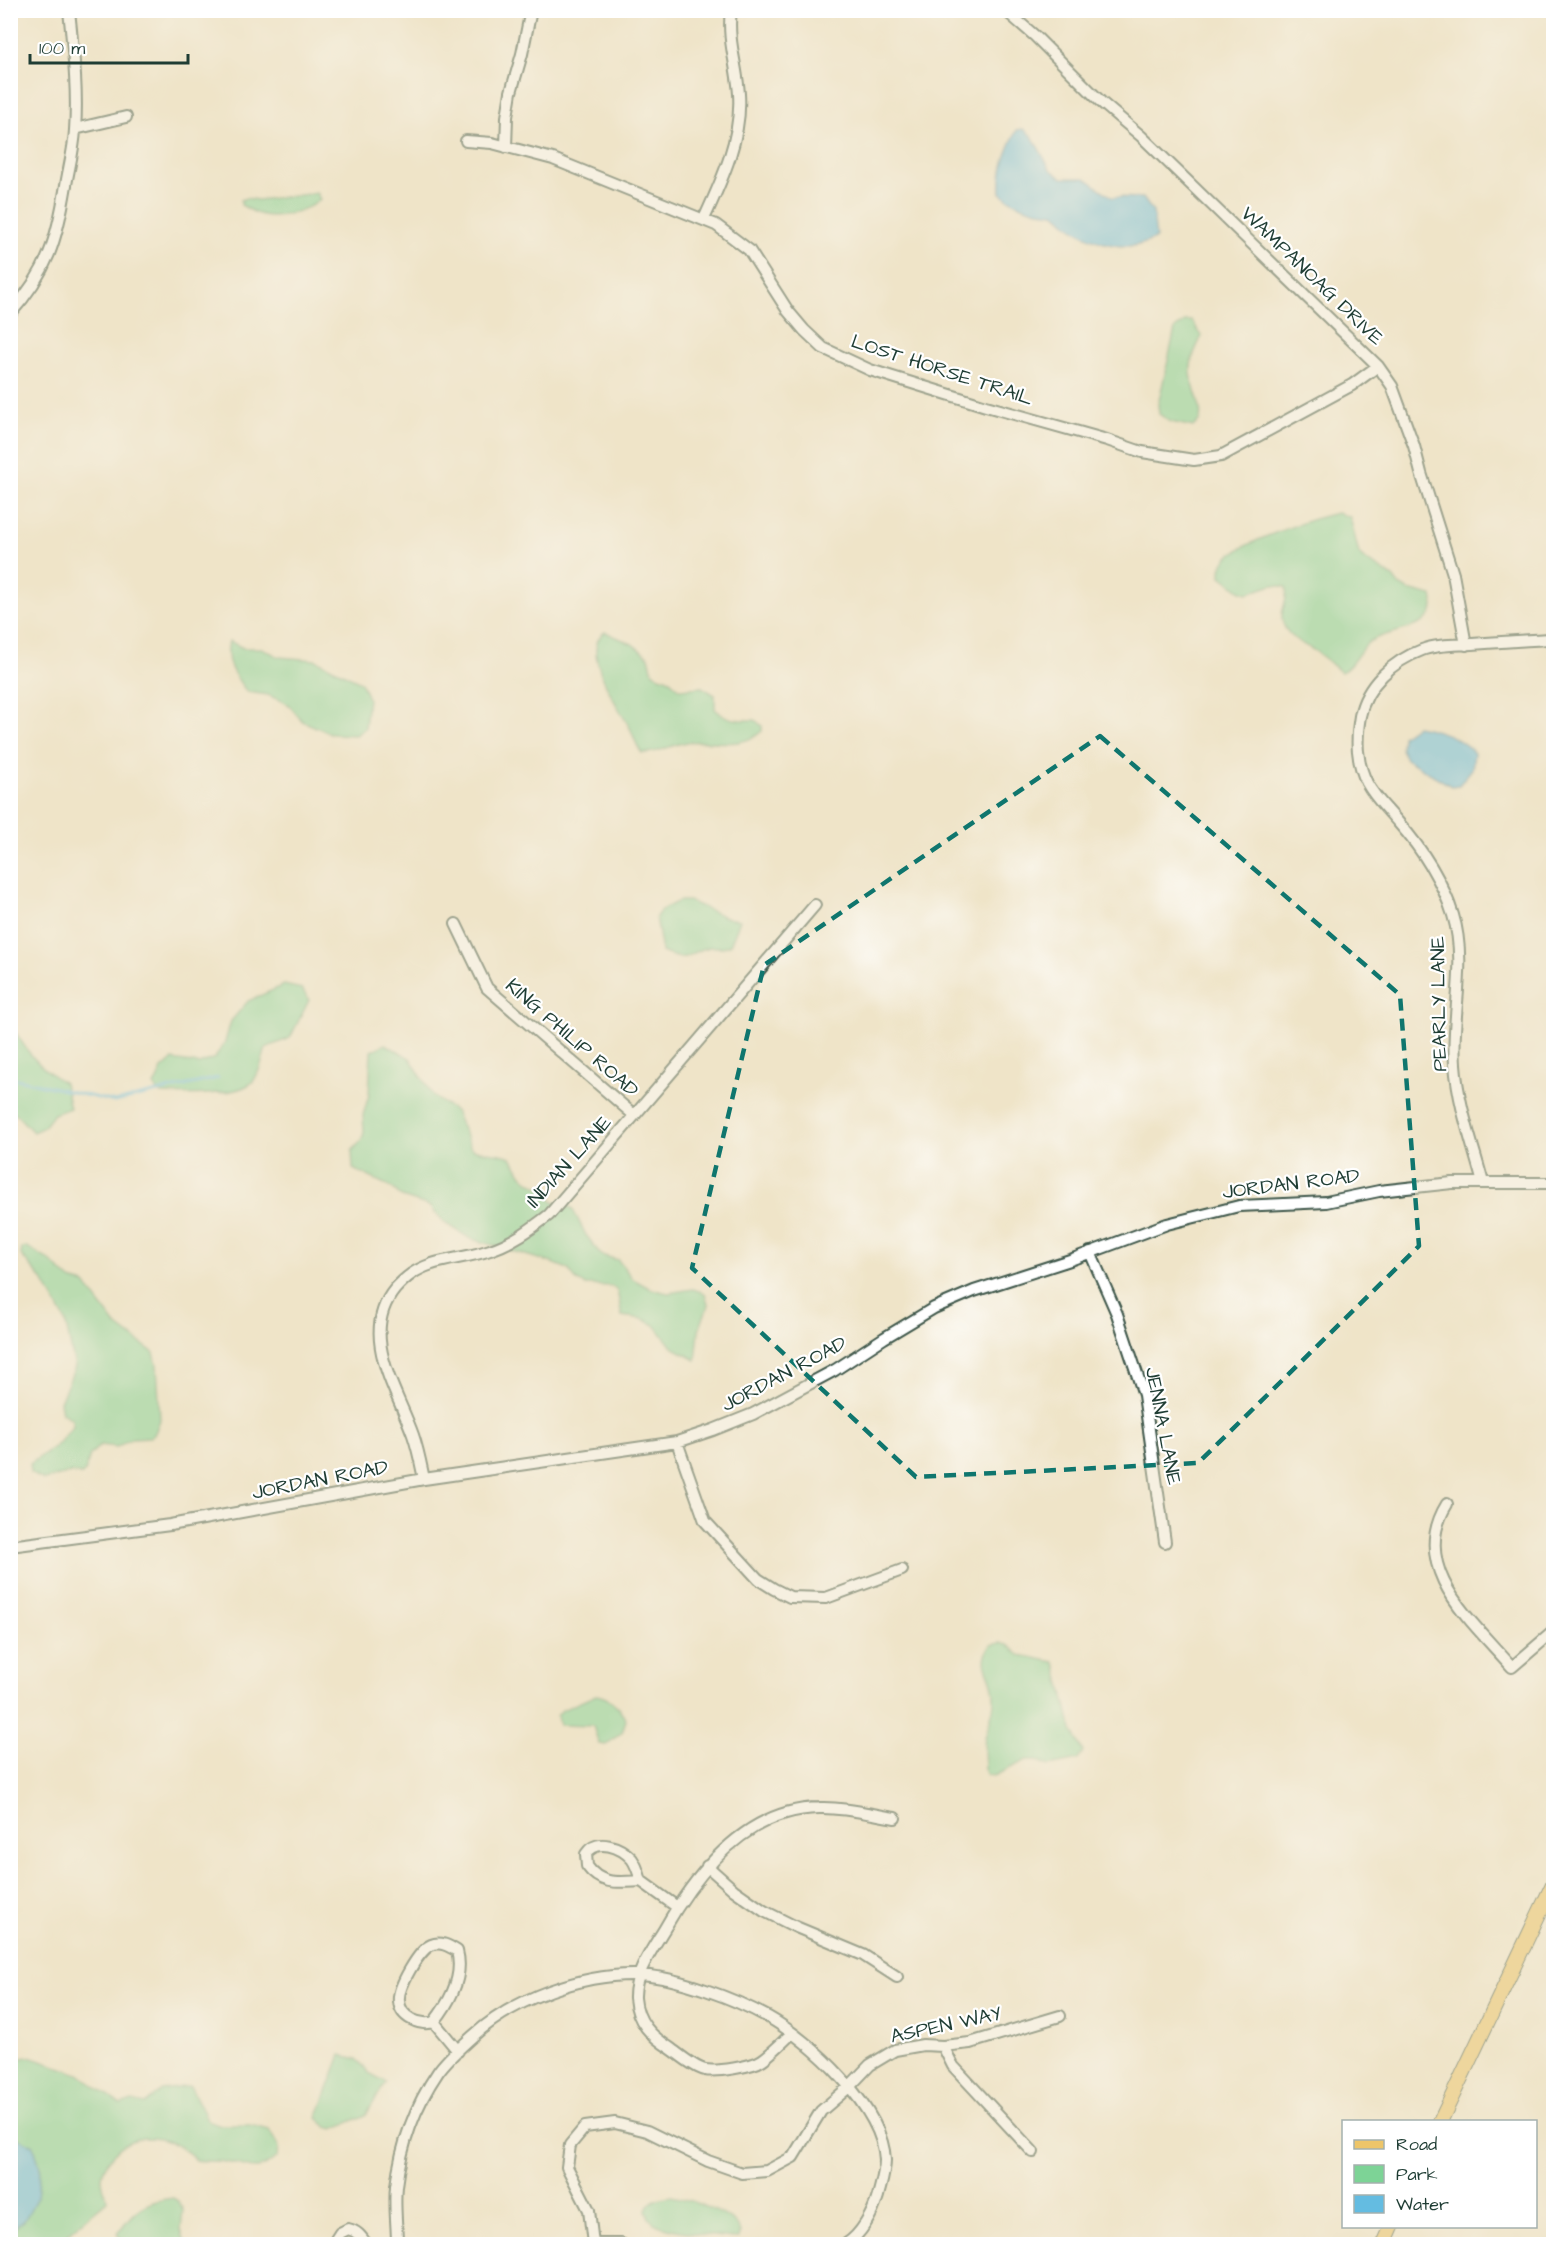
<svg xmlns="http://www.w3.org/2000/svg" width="1564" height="2255" font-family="'Architects Daughter',sans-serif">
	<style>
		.green { fill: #7dd396; stroke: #4e8865; stroke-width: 1.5 }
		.water { fill: #64bce1; stroke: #427c8a; stroke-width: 1.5 }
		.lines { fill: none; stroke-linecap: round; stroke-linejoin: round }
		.stream { stroke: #64bce1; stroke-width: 3 }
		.minor-casing { stroke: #3e564a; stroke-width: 14 }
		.major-casing { stroke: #3e564a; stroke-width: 16 }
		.minor { stroke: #fff; stroke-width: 10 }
		.major { stroke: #edc569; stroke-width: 14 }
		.marked { fill: none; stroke: #0f766e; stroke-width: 4.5; stroke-dasharray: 12 8; stroke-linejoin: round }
		.labels { text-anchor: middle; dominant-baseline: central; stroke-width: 4.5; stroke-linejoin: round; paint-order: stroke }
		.street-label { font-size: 20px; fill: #1f3d34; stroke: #fff }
	</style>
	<rect width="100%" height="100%" fill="#fff"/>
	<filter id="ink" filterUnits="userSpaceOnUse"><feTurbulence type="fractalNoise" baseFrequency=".0167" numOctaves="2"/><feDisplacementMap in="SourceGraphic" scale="12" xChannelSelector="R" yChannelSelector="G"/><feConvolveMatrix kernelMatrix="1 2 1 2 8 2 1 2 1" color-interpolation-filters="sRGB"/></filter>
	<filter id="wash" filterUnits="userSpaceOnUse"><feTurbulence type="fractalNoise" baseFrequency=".008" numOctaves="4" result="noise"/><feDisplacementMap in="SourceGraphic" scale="24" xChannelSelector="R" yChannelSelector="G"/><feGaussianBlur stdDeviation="1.35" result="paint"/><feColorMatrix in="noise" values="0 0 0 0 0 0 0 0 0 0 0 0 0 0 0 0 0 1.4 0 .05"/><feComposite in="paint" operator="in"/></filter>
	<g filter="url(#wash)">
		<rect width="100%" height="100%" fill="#efe4c8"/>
		<path class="green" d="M317 193 320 200C306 211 277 220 259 214 253 212 247 208 241 205V200L246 198 258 200Z
			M1186 321H1192L1202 336C1197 346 1189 362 1191 373 1192 390 1203 403 1200 420L1193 427 1171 422 1159 414 1158 405 1175 329Z
			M1338 513 1350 517 1359 554 1364 559 1393 577 1399 585 1408 590 1432 596C1442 633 1388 628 1369 642 1358 651 1352 668 1341 672 1332 665 1324 657 1315 651 1302 644 1284 635 1282 619 1281 607 1289 600 1286 587L1273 585 1248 593 1241 591 1221 576C1221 570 1221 564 1226 559 1240 543 1316 517 1338 513Z
			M605 632 632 644 649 657 653 673 670 680 680 689 702 687 715 695V709C728 721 738 720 755 720L762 726V731C739 752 710 737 683 743 668 746 657 754 642 753 636 746 634 736 630 728 619 708 578 649 605 632Z
			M229 641 243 648H262L279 657 316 660 361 682 368 698 365 728 356 735 332 734 302 721 288 704 268 695 247 692C234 675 224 663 229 641Z
			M679 901H689L727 918 740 920 730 945C722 949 718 946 710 947 688 951 690 965 662 952L656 917 661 910Z
			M284 985 302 989 309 1000 290 1038 266 1048C263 1058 260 1072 254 1080 242 1097 181 1095 161 1094L154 1086 162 1069 172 1060 199 1064 215 1058 225 1042 231 1021 248 1001Z
			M11 1025C29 1054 35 1064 64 1083L70 1108 54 1114 44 1127 33 1132 11 1109Z
			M385 1044 410 1058 433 1096 455 1111 471 1148C483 1154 495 1151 508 1156 517 1160 517 1172 525 1178 539 1190 541 1183 553 1202L572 1208 586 1235 601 1255 618 1260 633 1279 651 1289 668 1293 693 1289 705 1293 708 1305 699 1331 696 1360 672 1347 655 1325 643 1319 622 1316 617 1290 611 1286 586 1285 577 1281 568 1269 552 1263 469 1238 444 1222 429 1206 402 1197 391 1187 353 1169 352 1151 362 1140 364 1132 363 1115 369 1095 371 1051Z
			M27 1247 49 1260 71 1280 85 1284 115 1324 154 1353 157 1365 160 1420 155 1433 150 1437 132 1438 117 1447 100 1445 90 1455 85 1472 81 1475 71 1473 44 1480 30 1473V1464L58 1444 73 1426 72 1419 62 1413 60 1402 75 1367 65 1320 44 1282 21 1255 22 1248Z
			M1000 1643 1008 1645 1020 1655 1054 1662 1057 1667 1072 1730 1083 1751 1078 1760 1049 1766 1037 1760H1027L994 1776 987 1775 985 1771C985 1761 983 1748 985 1738 989 1720 997 1707 993 1688 990 1668 978 1665 991 1645Z
			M596 1695C611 1697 618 1707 626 1720L622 1732 606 1745 599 1744 593 1726 559 1725 557 1716 562 1710Z
			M341 2055 357 2059 369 2073 386 2082 366 2115 334 2129 327 2127 317 2118Z
			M30 2057 79 2074 121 2105 132 2101 145 2104 162 2090 190 2086 208 2121 218 2125H250L269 2130 279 2148 278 2156C254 2177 252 2165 225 2162 216 2160 206 2162 196 2160 174 2136 133 2127 111 2157 107 2162 102 2172 102 2178 102 2186 106 2194 107 2201L55 2244H11V2233L18 2224 20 2139H11V2059Z
			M671 2196C688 2199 737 2215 741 2233L738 2238C725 2238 660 2230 653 2222 649 2219 647 2214 646 2210 651 2199 660 2198 671 2196Z
			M173 2198 178 2201 183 2209 181 2230 184 2240 183 2244H130L118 2236V2233C133 2210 145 2201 173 2198Z"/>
		<path class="water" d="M1023 129 1032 136 1050 169 1062 178H1085L1112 197 1143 198 1153 212 1156 238C1129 254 1094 244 1070 226 1065 223 1061 217 1056 214 1051 212 1044 212 1038 211 1026 208 1010 202 1001 193 999 170 1007 150 1017 130Z
			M1416 726C1438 730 1459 736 1474 753L1472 769 1459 785 1451 786 1406 759 1401 749 1402 736Z
			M11 2139H20L34 2146 40 2168 37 2197 24 2221 18 2224 11 2233Z"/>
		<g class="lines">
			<path class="stream" d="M10 1075 13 1078 115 1102 218 1078"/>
		</g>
	</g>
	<g filter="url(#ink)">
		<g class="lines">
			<defs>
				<path id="minor" d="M1005 10 1035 36 1101 102 1141 136 1378 366 1392 386 1414 446 1421 473 1453 574 1466 645
					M75 129 126 117
					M466 141 492 143 553 159 716 225 749 250 788 311 804 330 823 348 870 370 986 406 1107 440 1142 452 1194 460 1221 456 1352 385 1378 366
					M506 147 507 117 511 92 522 54 531 10
					M704 219C722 180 742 137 739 94 737 64 727 41 731 10
					M10 314C48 271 57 240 66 185 69 167 74 149 75 130 78 90 73 50 69 10
					M456 924 487 988 634 1115
					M1483 1183C1473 1145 1458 1105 1455 1064 1451 1015 1468 964 1453 915 1442 880 1422 849 1398 822 1387 809 1375 798 1367 783 1356 761 1356 740 1360 716 1366 685 1393 661 1422 650 1437 644 1456 645 1472 644 1499 642 1526 640 1554 639
					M1090 1252 1117 1314 1144 1395 1165 1542
					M677 1442 705 1521 758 1579 774 1589 790 1597 826 1598 902 1570
					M424 1479C421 1465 418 1449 413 1435 397 1390 358 1334 395 1289 407 1276 415 1270 432 1264 451 1258 471 1257 490 1250 512 1243 531 1229 549 1215L815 905
					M1447 1504C1407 1568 1473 1622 1512 1667L1554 1631
					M10 1546 170 1525 424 1479 677 1442 713 1430 753 1414 835 1370 884 1338 934 1308 974 1291 1070 1260 1167 1224 1239 1206 1326 1202 1379 1191 1452 1183H1554
					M707 1866 734 1890 764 1911 796 1927 863 1955 897 1977
					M641 1881C639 1874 637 1866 632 1859 621 1847 597 1837 586 1854L587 1866C601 1886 620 1882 641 1881L677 1907
					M434 2022C420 2026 400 2018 399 2001 397 1988 419 1950 431 1945 441 1941 449 1946 457 1951 464 1976 449 2003 434 2022L458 2051
					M792 2033C786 2039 769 2055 762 2060 752 2067 716 2072 705 2070 693 2067 680 2055 670 2048 651 2036 637 2022 635 1998 634 1974 653 1948 665 1928 697 1872 747 1809 819 1808 844 1807 870 1814 895 1818
					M943 2046 953 2066 1033 2152
					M333 2244 340 2233 348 2229C357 2231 361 2236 366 2244
					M397 2244C397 2225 394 2205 396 2186 401 2145 415 2106 438 2072 447 2059 461 2047 473 2036 515 1998 583 1973 639 1975 678 1977 735 1999 768 2017 811 2041 883 2108 885 2160 885 2173 881 2184 878 2196 873 2213 861 2235 846 2244
					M592 2244H621
					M593 2244 589 2210 567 2167 570 2145 585 2127 615 2123 647 2131 708 2161 742 2173 767 2171 793 2157 821 2111 849 2087 870 2065 895 2050 923 2045 943 2046 970 2043 1060 2016"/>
				<path id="major" d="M1440 2122 1554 1882
					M1384 2244 1392 2226"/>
			</defs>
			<use href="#minor" class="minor-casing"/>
			<use href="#major" class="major-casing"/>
			<use href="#minor" class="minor"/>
			<use href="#major" class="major"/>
		</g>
	</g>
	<path d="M0 0H1564V2255H0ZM1100 736 1400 995 1419 1246 1198 1463 916 1477 692 1268 764 965Z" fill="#efe4c8" fill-opacity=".55" fill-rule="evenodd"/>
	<path class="marked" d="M1100 736 1400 995 1419 1246 1198 1463 916 1477 692 1268 764 965Z"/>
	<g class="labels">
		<g class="street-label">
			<text transform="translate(1312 276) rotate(44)">WAMPANOAG DRIVE</text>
			<text transform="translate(942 370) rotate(18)">LOST HORSE TRAIL</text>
			<text transform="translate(1439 1004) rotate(-91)">PEARLY LANE</text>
			<text transform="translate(572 1038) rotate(41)">KING PHILIP ROAD</text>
			<text transform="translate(569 1162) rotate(-48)">INDIAN LANE</text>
			<text transform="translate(1291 1184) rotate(-7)">JORDAN ROAD</text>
			<text transform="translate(784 1374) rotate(-28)">JORDAN ROAD</text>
			<text transform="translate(1163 1426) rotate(79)">JENNA LANE</text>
			<text transform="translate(320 1480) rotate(-11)">JORDAN ROAD</text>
			<text transform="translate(946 2025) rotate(-12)">ASPEN WAY</text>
		</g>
	</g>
	<rect width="1564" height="2255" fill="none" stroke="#fff" stroke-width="36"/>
	<rect x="1342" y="2120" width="195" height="108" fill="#ffffff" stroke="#a5b1ae" stroke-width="1.5"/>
	<rect x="1354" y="2140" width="30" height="9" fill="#edc569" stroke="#a5b1ae" stroke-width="1.5"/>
	<text x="1396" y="2150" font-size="18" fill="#1f3d34">Road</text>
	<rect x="1354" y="2165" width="30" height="18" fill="#7dd396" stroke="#a5b1ae" stroke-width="1.5"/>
	<text x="1396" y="2180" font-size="18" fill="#1f3d34">Park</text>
	<rect x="1354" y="2195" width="30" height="18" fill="#64bce1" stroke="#a5b1ae" stroke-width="1.5"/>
	<text x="1396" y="2210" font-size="18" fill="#1f3d34">Water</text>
	<path d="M30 54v9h158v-9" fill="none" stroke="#1f3d34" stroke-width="3"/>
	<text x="39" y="54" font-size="18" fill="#1f3d34" stroke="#ffffff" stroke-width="4.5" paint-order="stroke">100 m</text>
</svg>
